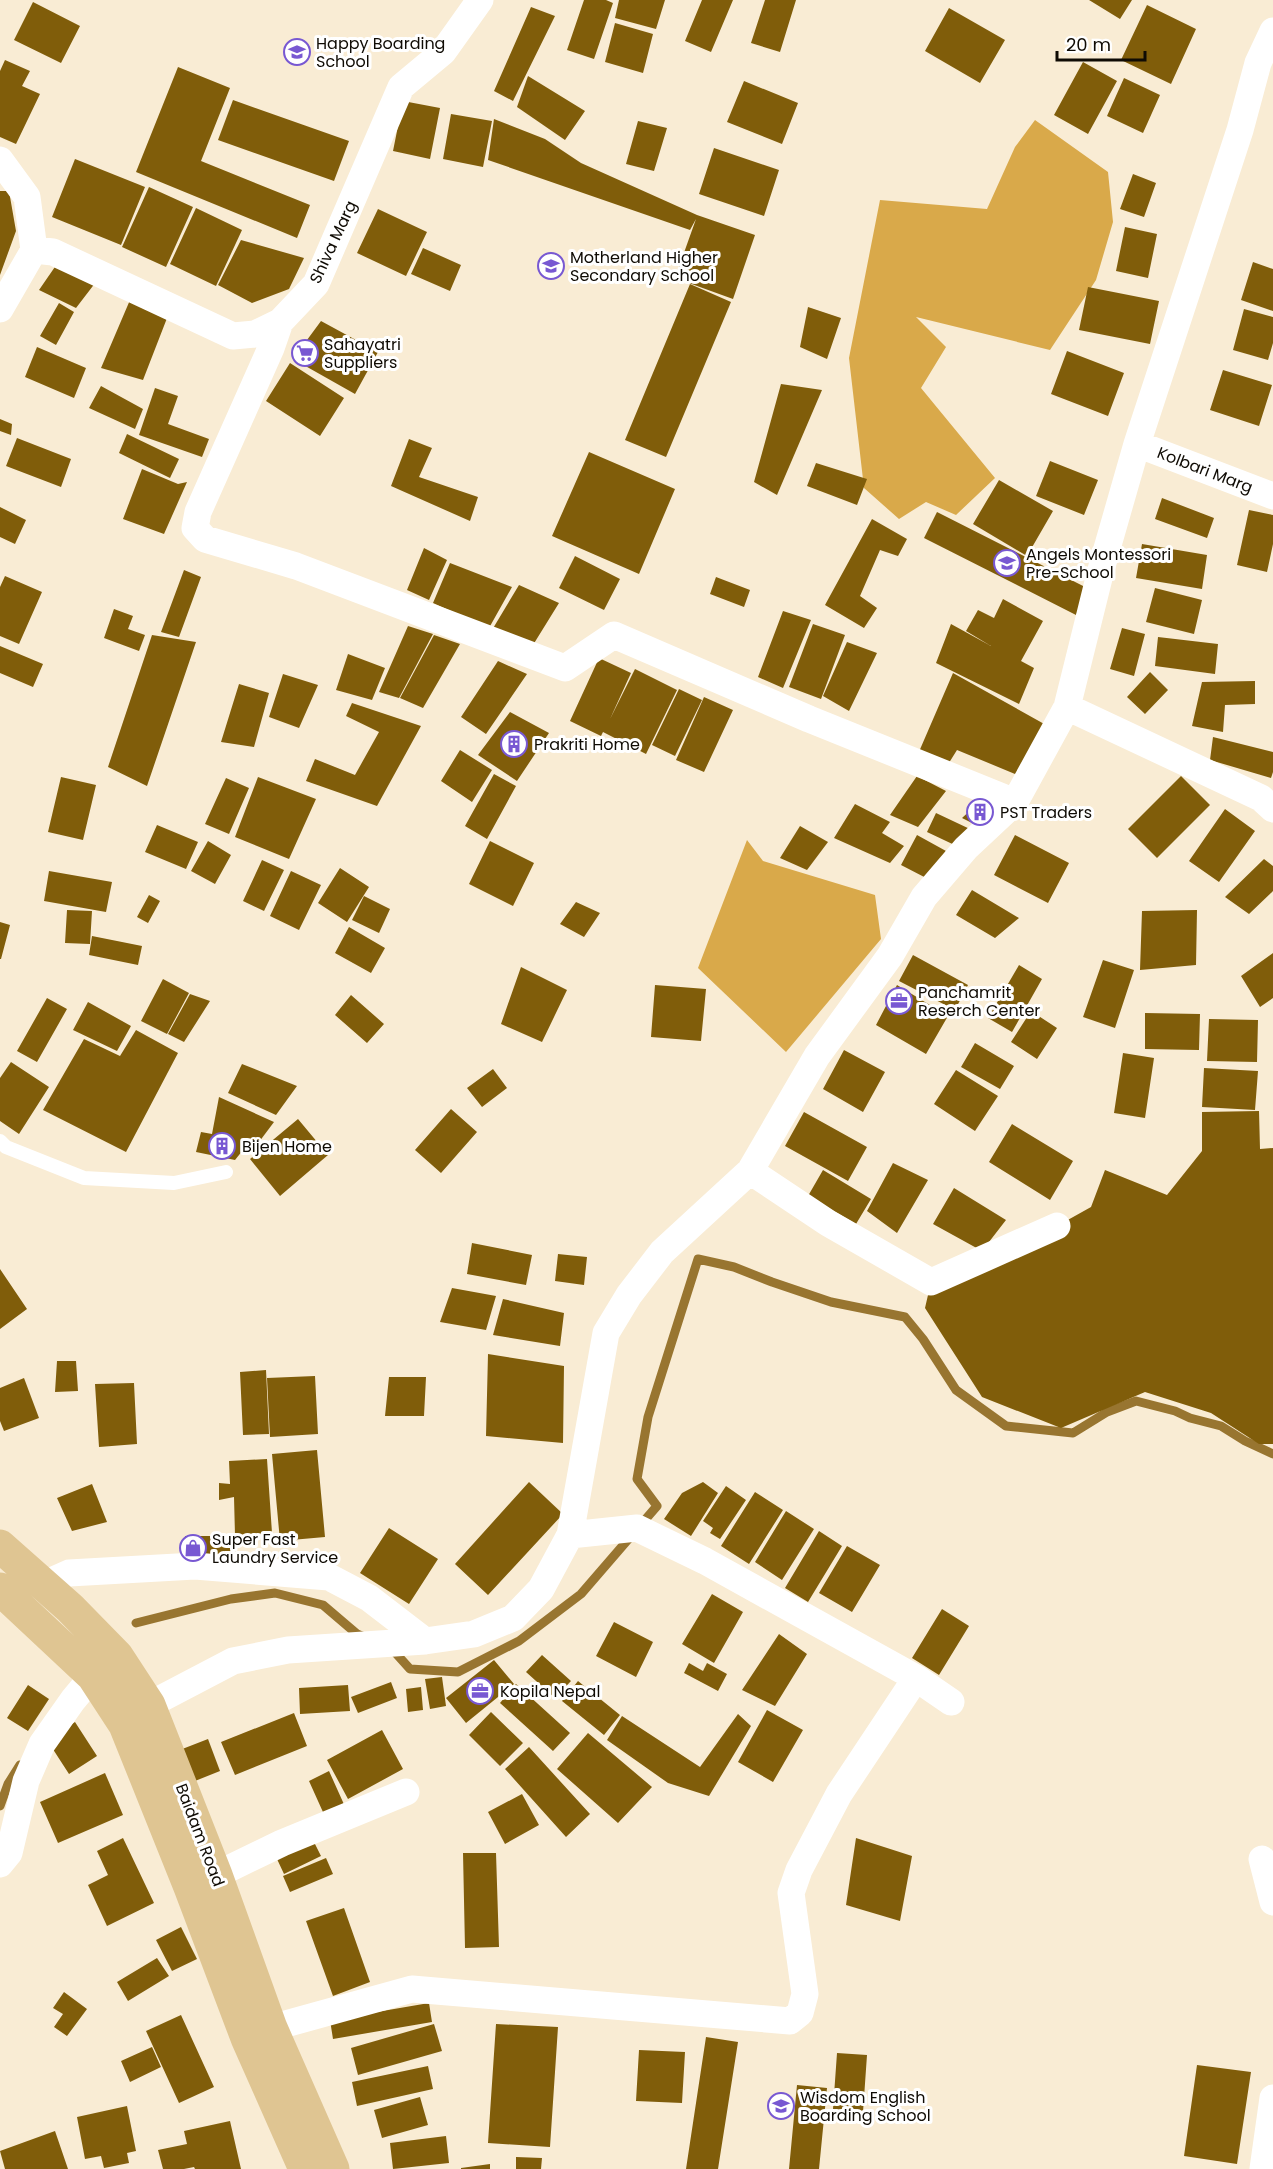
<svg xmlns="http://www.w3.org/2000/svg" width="1273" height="2169" font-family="Poppins,sans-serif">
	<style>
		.forest { fill: #d9a94a }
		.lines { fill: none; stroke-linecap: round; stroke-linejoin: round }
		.stream { stroke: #987530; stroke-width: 9 }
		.building { fill: #805d0a }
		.service { stroke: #fff; stroke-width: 14 }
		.minor { stroke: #fff; stroke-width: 27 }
		.primary { stroke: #dfc592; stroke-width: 33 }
		.labels { text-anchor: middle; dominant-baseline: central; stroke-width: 6; stroke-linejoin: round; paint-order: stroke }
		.poi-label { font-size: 16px; fill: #0f0b04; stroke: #fff; text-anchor: start }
		.street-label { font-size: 16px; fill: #0f0b04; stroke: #fff }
	</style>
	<rect width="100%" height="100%" fill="#f9ecd4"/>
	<path class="forest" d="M1035 120 1108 172 1113 222 1096 280 1050 350 916 317 946 347 921 388 995 478 956 515 926 502 899 519 864 488 849 358 880 200 987 209 1015 147Z
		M747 840 763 861 875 895 881 939 786 1052 698 968Z"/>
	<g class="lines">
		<path class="stream" d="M136 1623 231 1599 275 1593 323 1605 357 1634 364 1637
			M392 1649 410 1669 458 1672 519 1641 581 1594 657 1506 637 1479 648 1417 698 1259 734 1267 772 1282 831 1302 905 1317 923 1339 956 1390 1006 1426 1073 1433 1107 1412 1136 1401 1175 1411 1190 1418 1221 1426 1245 1441 1273 1454
			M0 1806 8 1784 20 1765"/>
	</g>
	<path class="building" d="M584 0H606L613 3 594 59 567 50Z
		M619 0H665L656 29 615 18Z
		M702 0H733L711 52 685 41Z
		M765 0H796L780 52 751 43Z
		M1089 0H1132L1120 19Z
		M33 2 80 26 61 63 14 40Z
		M1147 5 1196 29 1171 84 1121 60Z
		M531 7 555 16 513 101 494 91Z
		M949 8 1005 40 980 83 925 51Z
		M615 23 653 34 643 73 605 62Z
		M5 60 30 71 22 86 40 94 16 144 0 137V71Z
		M1083 62 1117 81 1088 134 1054 115Z
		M178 67 230 88 201 161 310 205 297 238 136 172Z
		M528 76 585 111 565 140 517 107Z
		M1124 78 1160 95 1143 133 1107 116Z
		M744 81 798 103 782 144 727 122Z
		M233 100 349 141 334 181 218 140Z
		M403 101 440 108 430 159 393 151Z
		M451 114 492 121 483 167 443 159Z
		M494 119 545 139 581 163 697 215 755 235 733 299 675 278 696 219 690 230 488 160Z
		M638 121 667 128 654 171 626 164Z
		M714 148 779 170 764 216 699 194Z
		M75 159 145 187 121 245 52 217Z
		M1133 174 1156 183 1144 217 1120 209Z
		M149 187 193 207 166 267 122 247Z
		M0 191H9L16 231 0 275Z
		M196 208 242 230 216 286 170 264Z
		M378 209 427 232 406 276 357 253Z
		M1125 227 1157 234 1148 278 1116 271Z
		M241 240 304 258 289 289 252 303 218 285Z
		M423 248 461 265 450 291 411 274Z
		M59 261 99 278 76 308 39 290Z
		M1253 262 1273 269V311L1241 300Z
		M690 284 731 302 666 457 625 440Z
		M1088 287 1159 301 1150 344 1079 330Z
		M130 300 169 313 143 380 101 368Z
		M59 303 74 312 56 345 40 336Z
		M808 307 841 318 827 359 800 347Z
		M1244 309 1273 317V343L1268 360 1233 350Z
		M321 321 378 352 355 394 293 359Z
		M37 347 86 368 74 398 25 377Z
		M1067 351 1124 373 1108 416 1051 394Z
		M290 363 344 398 320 436 266 401Z
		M1223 370 1272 385 1259 426 1210 410Z
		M781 384 822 390 777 495 754 482Z
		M101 386 143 409 135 429 89 408Z
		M155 388 178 396 168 424 209 439 202 457 139 435Z
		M0 419 12 424 11 435 0 431Z
		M127 434 179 459 170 478 119 453Z
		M17 438 71 459 61 487 6 466Z
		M409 439 432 448 419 477 478 497 470 521 391 486Z
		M589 452 675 489 639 574 552 536Z
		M1050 461 1098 480 1084 515 1036 496Z
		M816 463 867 479 857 505 807 486Z
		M142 469 178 484 187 482 164 534 123 519Z
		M999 480 1053 511 1027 556 973 524Z
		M1162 498 1214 518 1207 538 1155 519Z
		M0 507 26 520 15 544 0 537Z
		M1249 510 1273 515V544L1267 572 1237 565Z
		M937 512 1089 589 1076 615 924 538Z
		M872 519 907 539 898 556 880 550 860 596 877 608 864 628 825 605Z
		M1142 544 1207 555 1202 589 1136 578Z
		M424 548 447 560 429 600 407 590Z
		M575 556 620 579 604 610 559 588Z
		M450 563 512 587 489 628 433 603Z
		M184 570 201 577 179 637 161 632Z
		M5 576 42 592 19 644 0 636V587Z
		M716 577 750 590 744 607 710 594Z
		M519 585 559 603 533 645 492 630Z
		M1155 588 1202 600 1194 634 1146 622Z
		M1003 599 1043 621 1021 661 1034 668 1019 704 936 663 951 624 991 646 966 631 978 610 994 618Z
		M114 609 133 616 128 629 145 635 139 651 104 638Z
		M783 611 811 620 783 688 758 677Z
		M813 624 845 635 821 699 789 687Z
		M408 626 433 634 399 698 379 692Z
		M1122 628 1145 634 1134 676 1110 669Z
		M152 635 196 642 147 786 108 767Z
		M434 635 460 644 423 708 400 698Z
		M1158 637 1218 644 1215 674 1155 666Z
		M847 642 877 653 849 711 823 696Z
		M0 646 43 664 33 687 0 673Z
		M348 654 385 668 372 700 336 690Z
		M599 658 631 673 610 719 635 669 677 690 646 754 603 732 601 736 570 721Z
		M498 661 527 674 486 734 461 717Z
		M1150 672 1168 690 1145 714 1127 697Z
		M953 673 1046 725 1020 776 957 750 947 766 918 754Z
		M283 674 318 685 299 728 269 717Z
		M1255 681V704L1225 705 1223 732 1192 726 1202 682Z
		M239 684 269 693 254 747 221 742Z
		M679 689 702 700 675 756 652 745Z
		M704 697 733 710 704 772 676 760Z
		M352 703 421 726 377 806 306 781 315 759 355 775 379 732 346 716Z
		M510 712 549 733 517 781 478 755Z
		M1213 737 1273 752V772L1271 778 1210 760Z
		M460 750 492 770 472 802 441 781Z
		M494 774 516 786 487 839 465 826Z
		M917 776 946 791 918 827 890 815Z
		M1181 776 1210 805 1157 858 1128 829Z
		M61 777 96 785 83 840 48 832Z
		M258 777 316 799 289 859 235 837Z
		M226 778 249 788 229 834 205 824Z
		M986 796 999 806 976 825 962 818Z
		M855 804 890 822 882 833 904 846 890 863 834 838Z
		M1225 809 1255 831 1219 882 1189 861Z
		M936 813 972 830 963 849 927 832Z
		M157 825 198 842 186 869 145 852Z
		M800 826 828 842 807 870 780 858Z
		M917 835 946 851 930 880 901 865Z
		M1015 835 1069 863 1048 903 994 875Z
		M208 841 231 855 215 884 191 871Z
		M490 841 534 863 513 906 469 884Z
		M1264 859 1273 866V891L1249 914 1225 897Z
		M262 860 284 870 264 911 243 901Z
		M340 868 369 887 347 922 318 903Z
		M49 871 112 882 106 912 44 901Z
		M291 871 321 885 299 930 270 916Z
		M972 890 1019 918 995 938 956 915Z
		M149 895 160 901 148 923 137 917Z
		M364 896 390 909 379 933 352 920Z
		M576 902 600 913 584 937 560 924Z
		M67 910 92 911 90 944 65 943Z
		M1197 910 1196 965 1140 970 1142 911Z
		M0 922 10 925 1 959H0Z
		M349 927 385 948 371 973 335 953Z
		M92 936 142 946 138 965 89 955Z
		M1273 953V998L1260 1007 1241 976Z
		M913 955 968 985 955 1010 899 981Z
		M1103 960 1134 970 1115 1028 1083 1017Z
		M1019 965 1042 979 1012 1032 988 1018Z
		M521 967 567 990 542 1042 501 1024Z
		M163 979 189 993 167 1034 141 1021Z
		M655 985 706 989 701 1041 651 1037Z
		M897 985 948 1016 926 1054 876 1025Z
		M190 994 210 1001 184 1042 168 1034Z
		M351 995 384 1024 367 1043 335 1015Z
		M47 998 67 1009 37 1062 17 1051Z
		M88 1002 131 1026 117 1051 73 1030Z
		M1031 1011 1057 1028 1037 1059 1011 1042Z
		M1145 1013 1200 1014 1199 1050 1145 1049Z
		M1209 1019 1258 1020 1257 1062 1207 1061Z
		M136 1030 178 1053 126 1152 43 1110 84 1039 120 1056Z
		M975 1043 1014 1066 1000 1089 961 1067Z
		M844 1050 885 1072 863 1112 823 1089Z
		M1123 1053 1154 1058 1145 1118 1114 1113Z
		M11 1062 49 1087 19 1134 0 1121V1078Z
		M242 1064 297 1086 276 1115 228 1093Z
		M1204 1068 1258 1071 1255 1110 1202 1107Z
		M493 1069 507 1088 482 1107 467 1088Z
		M956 1070 998 1096 975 1131 934 1104Z
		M219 1097 274 1122 259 1142 251 1140 235 1160 196 1152 201 1132 212 1134Z
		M451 1109 477 1132 441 1173 415 1150Z
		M1259 1111 1260 1149 1273 1148V1444H1259L1211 1413 1145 1392 1061 1428 982 1397 925 1308 931 1282 1057 1226 1091 1207 1105 1170 1167 1195 1202 1151V1112Z
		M804 1112 867 1147 848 1181 785 1146Z
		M298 1119 328 1155 280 1196 250 1159Z
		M1012 1124 1073 1161 1050 1200 989 1162Z
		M893 1163 928 1180 897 1233 867 1211Z
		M823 1170 871 1199 856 1224 808 1196Z
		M954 1188 1006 1220 982 1251 933 1224Z
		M472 1243 532 1255 526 1285 467 1274Z
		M558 1254 587 1257 584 1285 555 1281Z
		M0 1269 27 1309 0 1329Z
		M452 1288 496 1296 486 1330 440 1322Z
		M503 1299 564 1313 560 1346 493 1335Z
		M488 1354 564 1366 563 1443 486 1436Z
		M57 1361H76L78 1391 55 1392Z
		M266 1370 269 1434 243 1435 240 1372Z
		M315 1376 318 1434 270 1437 267 1378Z
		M389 1377H426L424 1416H385Z
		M24 1378 39 1418 4 1431 0 1421V1388Z
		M134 1383 137 1444 99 1447 95 1384Z
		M317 1450 325 1537 280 1541 272 1454Z
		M267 1459 272 1533 235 1535 234 1497 219 1500V1483L230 1484 229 1461Z
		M529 1482 563 1514 488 1595 455 1564Z
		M703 1482 718 1493 691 1536 664 1519 682 1493Z
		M92 1484 107 1522 72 1531 57 1498Z
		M726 1486 746 1500 720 1539 710 1533 713 1528 703 1521Z
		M755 1492 783 1510 749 1564 721 1546Z
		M786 1511 814 1529 782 1580 755 1562Z
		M389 1528 438 1559 409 1604 360 1573Z
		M819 1531 842 1546 808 1602 785 1588Z
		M185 1536H236V1555L185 1554Z
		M847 1546 880 1565 852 1612 819 1593Z
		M712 1594 743 1612 714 1663 682 1644Z
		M942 1609 969 1626 939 1675 912 1658Z
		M614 1622 653 1642 636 1677 596 1656Z
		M779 1634 807 1654 775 1706 742 1690Z
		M542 1655 571 1681 555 1698 526 1672Z
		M494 1660 514 1684 466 1723 446 1698Z
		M689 1663 703 1671 707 1663 727 1674 718 1691 684 1673Z
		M442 1677 446 1706 430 1709 425 1679Z
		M578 1681 620 1715 604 1735 562 1701Z
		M391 1682 397 1698 358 1713 351 1697Z
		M516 1684 570 1733 553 1751 500 1703Z
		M28 1685 49 1699 28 1731 7 1718Z
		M348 1685 350 1711 300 1714 299 1688Z
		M421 1687 423 1710 408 1712 406 1689Z
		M767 1710 803 1730 773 1782 738 1762Z
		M491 1712 523 1743 500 1766 469 1735Z
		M294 1713 307 1746 235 1775 221 1742Z
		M738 1714 751 1726 709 1796 668 1783 607 1740 622 1716 700 1767Z
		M75 1722 97 1756 69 1774 47 1740Z
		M382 1730 403 1769 348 1799 327 1760Z
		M588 1733 652 1787 618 1823 557 1769Z
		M208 1739 220 1771 185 1785 172 1753Z
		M529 1747 590 1814 566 1837 505 1769Z
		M329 1771 347 1811 327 1821 309 1781Z
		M105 1773 123 1815 58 1843 40 1802Z
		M522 1794 539 1825 505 1844 488 1812Z
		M123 1838 154 1903 107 1926 88 1885 108 1875 97 1851Z
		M856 1838 912 1856 900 1921 846 1905Z
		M314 1842 321 1856 284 1874 277 1859Z
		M463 1853H496L499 1947 465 1948Z
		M326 1858 333 1874 290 1892 283 1876Z
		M344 1908 370 1982 333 1996 306 1921Z
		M181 1927 197 1959 172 1971 156 1940Z
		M157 1958 169 1976 128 2001 117 1982Z
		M64 1992 87 2009 67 2036 54 2027 63 2014 53 2008Z
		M429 2003 432 2022 333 2039 330 2020Z
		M181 2015 214 2087 179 2103 146 2031Z
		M434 2024 442 2051 358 2075 351 2048Z
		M496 2024 558 2027 550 2147 488 2143Z
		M706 2037 738 2042 718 2169H686Z
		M152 2047 161 2067 130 2082 121 2061Z
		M639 2050 685 2052 682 2103 636 2101Z
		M837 2053 867 2055 863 2112 833 2109Z
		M1197 2065 1251 2072 1237 2164 1184 2156Z
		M428 2066 433 2089 357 2106 352 2082Z
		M797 2085 827 2088 819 2169H789Z
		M420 2097 428 2125 382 2138 374 2110Z
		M127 2106 136 2151 127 2153 129 2163 104 2168 101 2156 85 2159 77 2117Z
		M230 2121 241 2169H195L194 2167 184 2169H163L158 2150 187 2144 184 2131Z
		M55 2131 68 2169H5L0 2151Z
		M446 2136 449 2163 393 2169 390 2143Z
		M516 2157 542 2158 541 2169H516Z
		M490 2164V2169H461V2168Z"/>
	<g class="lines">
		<path class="service" d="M0 1141 6 1147 84 1178 174 1183 226 1172"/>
		<path class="minor" d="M0 160 27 197 34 250
			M34 250 53 252 233 336 255 334 280 322 316 284 401 87 443 52 480 0
			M0 309 34 250
			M280 322 271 348 198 512 195 528 205 539 296 566 565 668 614 635 809 719 1015 802
			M1137 444 1273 496
			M1067 707 1261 798 1273 809
			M750 1171 828 1223 931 1282 1057 1226
			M570 1535 637 1528 705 1561 916 1678 951 1702
			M42 1585 69 1573 195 1566 329 1577 369 1598 425 1641
			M133 1718 149 1705 233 1661 288 1650 425 1641 474 1634 513 1618 541 1589 570 1535 606 1333 629 1295 662 1252 750 1171 817 1056 890 956 924 897 966 848 1015 802 1067 707 1102 566 1137 444 1240 130 1258 63 1273 31
			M1262 1859 1273 1902
			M0 1864 9 1853 26 1781 42 1744 73 1700 93 1676
			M216 1875 282 1843 406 1792
			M271 2028 412 1989 790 2021 800 2013 805 1994 791 1893 799 1870 839 1794 916 1678
			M1263 2169 1273 2098"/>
		<path class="primary" d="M0 1546 70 1608 117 1656 149 1705 216 1875 271 2028 333 2169
			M0 1589 93 1676 125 1725 190 1887 247 2038 305 2169"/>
	</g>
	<defs>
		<symbol id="school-ring" viewBox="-11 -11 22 22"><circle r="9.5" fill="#fff" stroke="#7858d2" stroke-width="1.5"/><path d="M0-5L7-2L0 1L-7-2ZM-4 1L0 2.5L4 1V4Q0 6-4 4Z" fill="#7858d2"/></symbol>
		<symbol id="supermarket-ring" viewBox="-11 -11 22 22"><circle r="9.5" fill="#fff" stroke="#7858d2" stroke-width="1.5"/><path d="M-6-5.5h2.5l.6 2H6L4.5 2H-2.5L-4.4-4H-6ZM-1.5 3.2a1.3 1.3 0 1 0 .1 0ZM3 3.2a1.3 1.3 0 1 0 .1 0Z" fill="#7858d2"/></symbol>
		<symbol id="building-ring" viewBox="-11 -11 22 22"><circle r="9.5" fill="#fff" stroke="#7858d2" stroke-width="1.5"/><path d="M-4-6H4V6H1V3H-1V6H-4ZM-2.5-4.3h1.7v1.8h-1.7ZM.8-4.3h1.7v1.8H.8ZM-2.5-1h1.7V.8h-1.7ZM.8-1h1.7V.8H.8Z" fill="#7858d2"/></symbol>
		<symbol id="office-ring" viewBox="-11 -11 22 22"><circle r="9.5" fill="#fff" stroke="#7858d2" stroke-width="1.5"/><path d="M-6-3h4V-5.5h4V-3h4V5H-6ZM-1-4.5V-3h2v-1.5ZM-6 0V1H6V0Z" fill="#7858d2"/></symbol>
		<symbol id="shop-ring" viewBox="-11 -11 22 22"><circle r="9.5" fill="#fff" stroke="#7858d2" stroke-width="1.5"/><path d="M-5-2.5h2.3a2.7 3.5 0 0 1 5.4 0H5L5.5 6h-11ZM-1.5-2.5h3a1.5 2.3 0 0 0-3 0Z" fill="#7858d2"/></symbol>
	</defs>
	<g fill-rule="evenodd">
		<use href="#school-ring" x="282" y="37" width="30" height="30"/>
		<use href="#school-ring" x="536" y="251" width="30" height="30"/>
		<use href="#supermarket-ring" x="290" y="338" width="30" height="30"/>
		<use href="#school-ring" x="992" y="548" width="30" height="30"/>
		<use href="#building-ring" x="499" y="729" width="30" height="30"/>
		<use href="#building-ring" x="965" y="797" width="30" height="30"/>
		<use href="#office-ring" x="884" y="986" width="30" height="30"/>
		<use href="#building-ring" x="207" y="1131" width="30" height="30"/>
		<use href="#shop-ring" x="178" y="1533" width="30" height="30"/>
		<use href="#office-ring" x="465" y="1676" width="30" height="30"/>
		<use href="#school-ring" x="766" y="2091" width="30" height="30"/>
	</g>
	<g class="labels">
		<g class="poi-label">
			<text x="316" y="43">Happy Boarding<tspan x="316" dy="18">School</tspan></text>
			<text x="570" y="257">Motherland Higher<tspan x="570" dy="18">Secondary School</tspan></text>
			<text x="324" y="344">Sahayatri<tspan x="324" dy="18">Suppliers</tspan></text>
			<text x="1026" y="554">Angels Montessori<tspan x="1026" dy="18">Pre-School</tspan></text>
			<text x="534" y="744">Prakriti Home</text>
			<text x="1000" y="812">PST Traders</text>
			<text x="918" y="992">Panchamrit<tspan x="918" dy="18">Reserch Center</tspan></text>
			<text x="242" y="1146">Bijen Home</text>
			<text x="212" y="1539">Super Fast<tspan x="212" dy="18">Laundry Service</tspan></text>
			<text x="500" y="1691">Kopila Nepal</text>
			<text x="800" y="2097">Wisdom English<tspan x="800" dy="18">Boarding School</tspan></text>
		</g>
		<g class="street-label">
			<text transform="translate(333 242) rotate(-65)">Shiva Marg</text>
			<text transform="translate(1205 470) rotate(21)">Kolbari Marg</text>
			<text transform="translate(200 1835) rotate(69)">Baidam Road</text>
		</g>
	</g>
	<path d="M1057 51v9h88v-9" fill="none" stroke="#0f0b04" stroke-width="3"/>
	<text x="1066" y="51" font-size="18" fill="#0f0b04" stroke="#ffffff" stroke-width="4.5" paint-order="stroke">20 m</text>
</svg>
